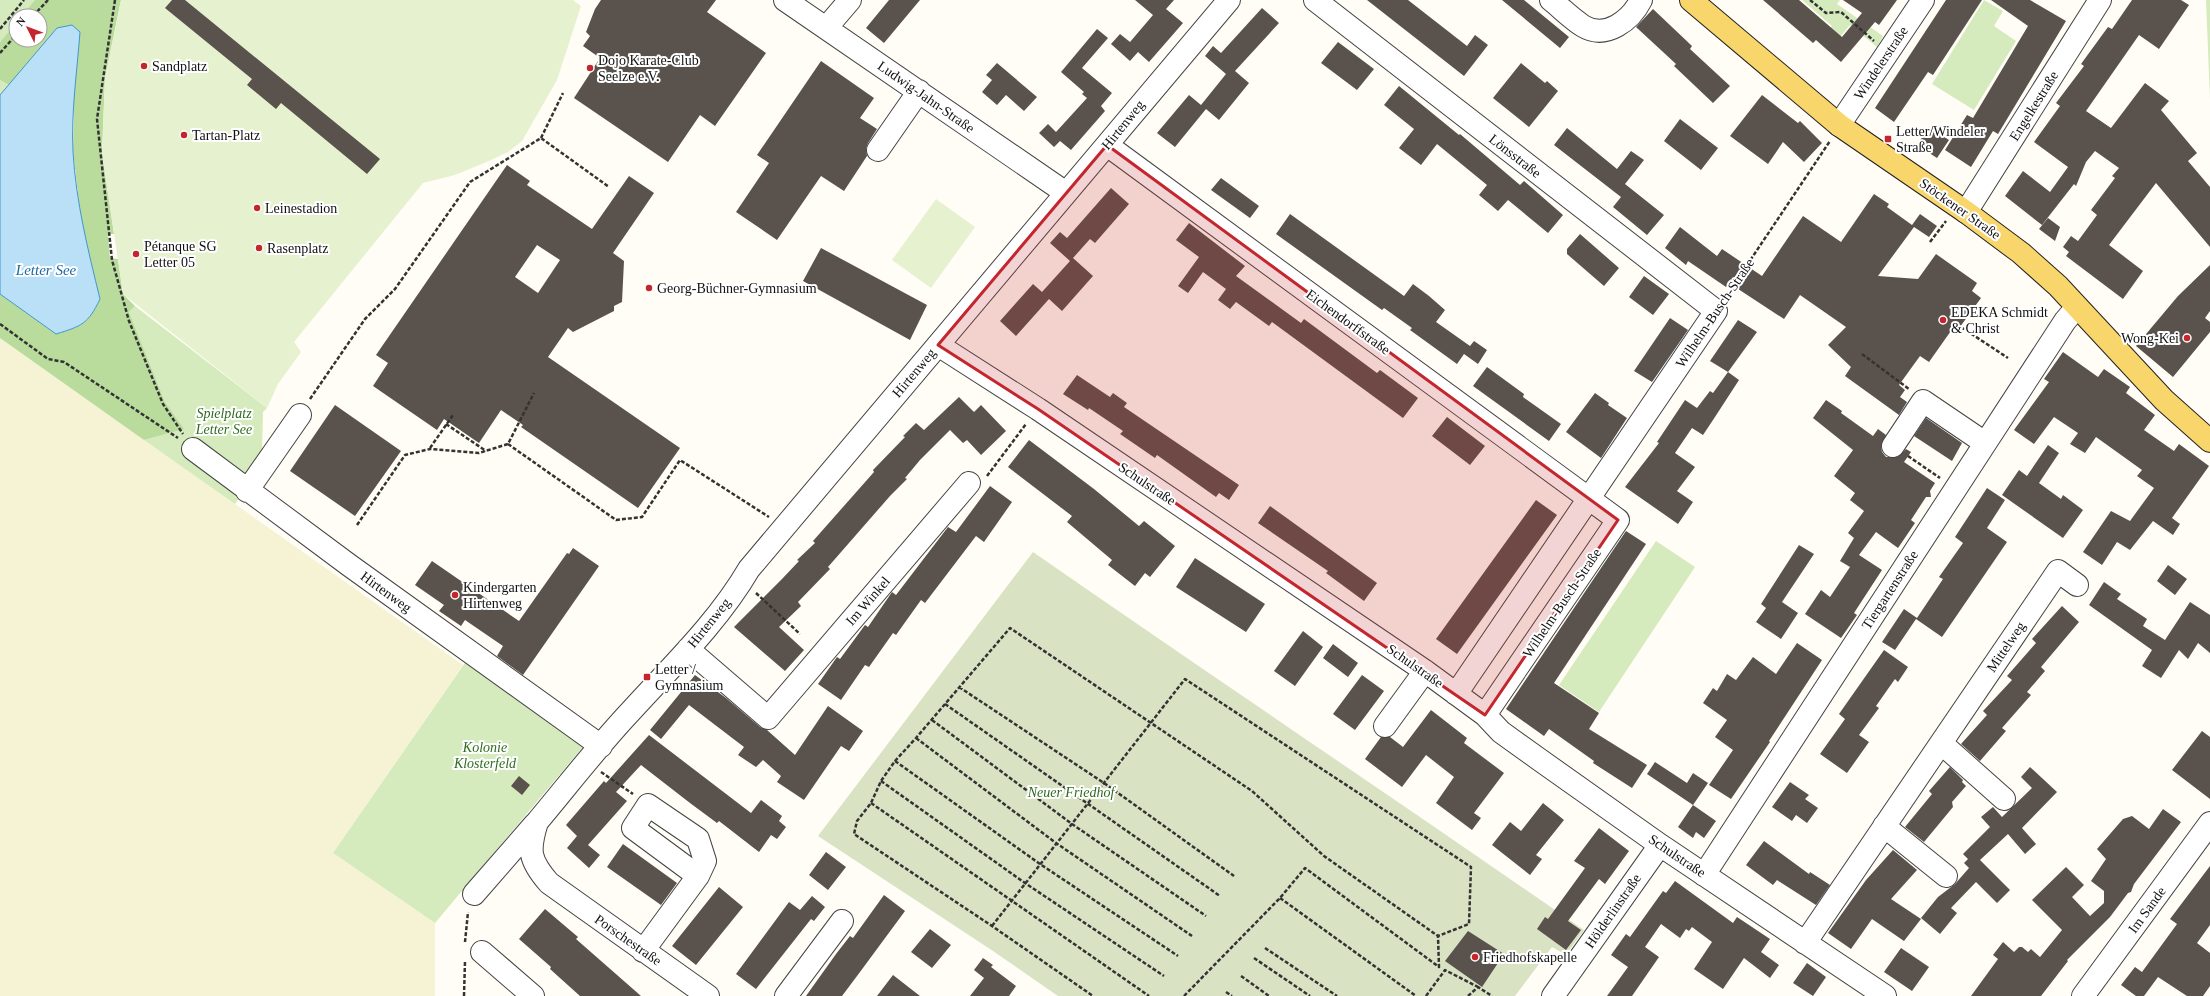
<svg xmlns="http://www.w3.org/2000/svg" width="2210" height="996" font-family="Georgia,serif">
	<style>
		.farmland { fill: #f6f3d4 }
		.green { fill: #d5ebbd }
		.forest { fill: #b9dc9c }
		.cemetery { fill: #d9e3c4 }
		.pitch { fill: #e6f2cf }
		.water { fill: #b9e0f7; stroke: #3f96cf }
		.building { fill: #5a524d; fill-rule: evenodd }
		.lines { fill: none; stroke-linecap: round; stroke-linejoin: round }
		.minor-casing { stroke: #444; stroke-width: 24 }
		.major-casing { stroke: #222; stroke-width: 24 }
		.path { stroke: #333; stroke-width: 2.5; stroke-dasharray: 4 2; stroke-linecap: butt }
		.minor { stroke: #fff; stroke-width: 22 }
		.major { stroke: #f9d66b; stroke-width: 22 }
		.marked { fill: #c4262e; fill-opacity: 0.2; stroke: #c4262e; stroke-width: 3; stroke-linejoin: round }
		.poi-dot { fill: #c4262e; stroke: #fff; stroke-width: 1.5 }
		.labels { text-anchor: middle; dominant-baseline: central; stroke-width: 4; stroke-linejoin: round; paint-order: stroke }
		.poi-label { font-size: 14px; fill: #111; stroke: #fff; text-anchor: start }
		.street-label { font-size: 14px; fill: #111; stroke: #fff }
		.park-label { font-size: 14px; font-style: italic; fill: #2f6b1f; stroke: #fff }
		.water-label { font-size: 15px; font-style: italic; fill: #1768a6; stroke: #fff }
	</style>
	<rect width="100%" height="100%" fill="#fffdf5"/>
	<path class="farmland" d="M0 338 463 665 333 853 435 923V996H0Z"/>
	<path class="green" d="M0 0H35L21 16H16V23L0 42Z
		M1802 0H1840L1837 4 1883 36 1877 47 1850 25 1828 51 1818 42 1832 26Z
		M1984 0 2003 11 1994 26 2016 41 1974 110 1932 84Z
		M2206 0H2210V99Z
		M0 80 9 85 0 95Z
		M135 306 267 408 263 412 262 452 269 456 235 504 144 440 183 429 165 402 129 312Z
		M1656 541 1695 567 1599 712 1559 685Z
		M469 657 587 742 435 923 333 853Z"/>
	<path class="forest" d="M35 0H121L105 78 102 153 114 234H108L110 258 118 259 123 294 135 306 129 312 165 402 184 429 144 440 0 338V294L56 334C82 326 88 324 100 299L82 229 73 151 74 106 57 28 9 85 0 80V42L16 23V40H40V16H21Z"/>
	<path class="cemetery" d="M1033 552C1216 679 1401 803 1584 930L1566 955 1552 947 1515 996H1058L990 949 818 836Z"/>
	<path class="pitch" d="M121 0H573L581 6 557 80 522 141 508 152 489 161 455 175 423 183 294 342 301 352 278 384 267 408 123 294 102 153 105 78Z
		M936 199 975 227 931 288 892 260Z"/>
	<path class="water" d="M72 25 80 32C77 72 71 112 73 152 76 202 88 250 100 299 88 324 82 326 56 334L0 294V95L57 28Z"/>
	<path class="building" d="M172 0H185L380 159 367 174 281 103 276 109 247 85 252 79 165 8Z
		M601 0H716L707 12 766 53 715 126 700 115 668 162 574 98 600 58 583 46 590 36 586 32 595 9Z
		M889 0H920L884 43 866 28Z
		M1135 0H1174L1166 9 1183 23 1149 62 1138 52 1130 61 1111 44 1120 34 1130 42 1153 15Z
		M1367 0H1408L1467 46 1475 35 1488 45 1464 76Z
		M1502 0H1524L1569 37 1560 48Z
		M1763 0H1799L1842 37 1862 13 1843 0H1897L1879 25 1875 22 1841 62 1816 40 1813 43Z
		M1946 0H1982L1933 75 1928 72 1894 122 1875 108Z
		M1991 0H2030L2066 21 1998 134 1993 131 1971 167 1945 150 1967 115 1973 118 2028 26Z
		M2132 0H2181L2189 5 2159 49 2139 35 2086 111 2111 128 2145 83 2169 101 2161 110 2197 153 2188 161 2210 187V247L2156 183 2109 245 2143 271 2123 299 2066 256 2069 252 2063 247 2071 236 2078 241 2097 215 2091 210 2115 178 2112 176 2119 168 2095 151 2086 162 2076 186 2074 184 2042 225 2005 196 2023 171 2050 192 2068 167 2034 142 2060 106 2056 103 2084 66 2081 64 2108 27 2112 29Z
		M1262 8 1279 23 1235 71 1249 83 1219 120 1206 109 1175 147 1157 133 1189 95 1201 105 1226 74 1205 56 1213 46 1221 53Z
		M1653 9 1692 46 1690 49 1730 86 1713 103 1674 66 1676 64 1636 27Z
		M1097 29 1108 38 1082 68 1112 93 1101 106 1105 111 1071 150 1060 141 1054 147 1039 133 1048 124 1056 132 1087 98 1082 94 1084 92 1061 72Z
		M1338 42 1374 69 1357 90 1321 63Z
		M821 61 874 98 860 118 877 129 868 143 866 149 867 156 844 191 821 176 777 240 736 212 769 163 757 155Z
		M997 63 1037 97 1024 111 1006 95 997 105 982 92 992 80 986 75Z
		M1521 63 1545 83 1547 81 1558 91 1529 127 1493 98Z
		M1399 86 1459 135 1460 134 1520 185 1524 181 1563 215 1548 233 1508 200 1498 211 1479 195 1487 185 1437 144 1421 165 1399 148 1414 129 1384 105Z
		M1762 95 1798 123 1800 121 1822 143 1804 162 1783 142 1768 164 1730 136Z
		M1680 119 1718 148 1701 170 1664 141Z
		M1929 127 1949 140 1937 158 1917 145Z
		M1567 128 1617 169 1631 151 1644 160 1625 184 1664 215 1647 235 1613 207 1621 197 1554 145Z
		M507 165 530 181 527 185 592 229 629 176 654 193 613 253 624 261 622 302 614 306V311L573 332 568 328 548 357 680 448 638 508 521 427 523 425 501 410 479 443 444 419 437 430 373 386 388 363 376 355ZM537 245 560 260 538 293 515 277Z
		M1221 178 1259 206 1250 218 1211 190Z
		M1111 188 1129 204 1095 243 1090 239 1073 258 1093 276 1062 311 1049 299 1016 336 1000 321 1033 284 1042 292 1070 261 1050 243 1060 232 1067 238Z
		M1874 194 1889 204 1887 207 1912 225 1920 214 1937 226 1929 237 1914 227 1878 276 1918 279 1936 254 1977 283 1972 291 1981 298 1957 331 1953 328 1929 362 1920 356 1899 385 1905 390 1900 397 1907 402 1899 415 1845 376 1851 367 1828 345 1846 327 1800 295 1784 319 1729 283 1726 287 1688 261 1686 265 1665 248 1680 227 1717 256 1722 249 1762 276 1803 216 1841 242Z
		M1290 214 1404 296 1413 284 1429 296 1445 310 1436 322 1470 346 1474 341 1487 350 1478 364 1464 354 1457 364 1410 330 1412 328 1384 308 1382 310 1276 234Z
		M2048 218 2060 227 2055 241 2039 229Z
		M1189 223 1245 266 1236 276 1301 323 1304 319 1377 373 1380 370 1418 398 1403 418 1272 322 1269 326 1236 302 1230 309 1218 300 1226 289 1203 272 1188 293 1178 286 1199 257 1176 240Z
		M1580 234 1619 268 1604 286 1567 254V249Z
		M821 248 927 305 910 340 803 281Z
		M2210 265V311L2205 318 2210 322V332L2173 377 2136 346 2178 296Z
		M1644 276 1669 294 1653 315 1629 297Z
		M1670 318 1688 330 1652 382 1634 371Z
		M1738 320 1757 332 1728 372 1710 361Z
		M2063 352 2098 377 2104 369 2130 387 2126 393 2155 415 2144 430 2174 451 2179 444 2209 466 2172 518 2180 524 2173 535 2153 521 2130 550 2117 542 2102 565 2083 552 2111 511 2130 521 2154 488 2137 476 2142 470 2096 437 2085 453 2070 444 2078 433 2054 417 2034 444 2014 430 2049 382 2044 379Z
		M1487 367 1524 394 1523 397 1561 424 1549 441 1473 386Z
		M1728 372 1739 380 1713 420 1703 435 1692 428 1675 453 1695 467 1677 491 1693 502 1678 524 1625 487 1659 443 1657 442 1685 400 1697 408 1710 391 1713 393Z
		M1077 375 1110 397 1113 393 1127 403 1124 407 1239 485 1229 500 1219 493 1216 497 1157 455 1155 458 1120 434 1123 431 1089 408 1088 410 1063 394Z
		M1595 393 1609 403 1608 405 1627 418 1601 458 1566 432Z
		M959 397 974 412 981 405 1006 431 981 455 967 440 963 443 950 430 920 460 905 478 907 479 890 496 828 567 830 569 798 602 801 606 779 627 804 650 785 671 734 627 782 579 799 561 797 560 815 543 813 541 874 472 873 470 905 437 903 436 916 423 924 430Z
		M1826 400 1842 411 1841 413 1873 436 1878 429 1886 435 1881 446 1882 452 1886 457H1898L1906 449 1911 452 1904 462 1935 483 1930 491 1931 497H1926L1911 520 1915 523 1898 548 1876 532 1859 555 1882 570 1854 613 1857 615 1841 638 1805 614 1821 590 1830 597 1850 567 1840 561 1854 538 1848 533 1864 511 1850 500 1855 493 1834 476 1853 450 1813 418Z
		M335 405 401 451 355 516 290 471Z
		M1447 417 1485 446 1470 465 1432 436Z
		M1926 418 1962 443 1952 461 1914 436Z
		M1029 440 1094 489 1139 526 1144 521 1175 546 1150 577 1145 573 1135 586 1108 565 1112 560 1067 522 1072 516 1008 467Z
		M2048 445 2059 453 2039 483 2061 499 2063 495 2083 510 2063 538 2002 495 2019 470 2027 476Z
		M990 486 1012 502 984 542 976 536 925 603 921 600 896 635 893 633 869 667 865 665 841 700 818 684 837 657 840 659 865 625 868 627 892 592 896 595 948 527 956 532Z
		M1987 488 2005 500 1987 528 2007 542 1942 637 1916 619 1895 650 1882 642 1904 609 1917 618 1943 579 1939 577 1963 543 1955 537Z
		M1536 500 1557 515 1457 654 1436 639Z
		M1270 506 1377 583 1364 601 1326 573 1328 571 1258 523Z
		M1626 531 1646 544 1554 683 1599 713 1589 729 1647 765 1632 788 1593 763 1594 761 1549 729 1544 736 1506 709Z
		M1799 545 1814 554 1782 602 1798 613 1781 639 1756 622 1766 608 1761 604Z
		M573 548 599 566 523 675 497 656 503 646 465 620 461 626 439 611 444 605 415 585 432 561 519 621 567 553 569 554Z
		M1195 558 1265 604 1246 632 1176 587Z
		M2168 565 2187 579 2175 595 2157 581Z
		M2104 582 2121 594 2117 599 2147 619 2143 626 2165 640 2190 602 2210 615V653L2198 643 2188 659 2179 650 2161 678 2142 666 2152 650 2089 605Z
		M2062 606 2079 622 2041 667 2045 671 2027 692 2031 695 2002 728 2006 731 1980 761 1961 744 1987 715 1983 711 2012 680 2007 676 2036 643 2032 639Z
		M1303 631 1323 647 1295 686 1274 671Z
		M1797 643 1822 660 1769 741 1770 742 1731 799 1709 785 1733 750 1715 737 1727 720 1703 703 1713 688 1717 691 1727 674 1736 680 1753 657 1776 674Z
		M1333 644 1358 663 1348 677 1323 658Z
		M1884 650 1908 667 1898 682 1895 679 1876 706 1879 708 1859 735 1869 742 1847 773 1820 754 1845 719 1839 714Z
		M695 675 726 698 760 727 767 730 795 755 828 706 863 731 849 751 841 746 804 800 777 782 781 776 763 760 756 767 738 755 744 747 689 705 661 739 650 730Z
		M1362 675 1384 691 1355 730 1333 714Z
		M1431 710 1467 738 1464 743 1504 773 1474 813 1481 818 1472 830 1436 803 1454 777 1426 755 1402 787 1365 759 1381 737H1390L1403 747Z
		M2202 731 2210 737V799L2172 770Z
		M649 735 751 813 761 800 782 816 779 821 786 827 777 839 771 835 759 852 719 821 717 823 690 803 641 765 616 792 627 801 588 845 600 855 589 868 567 848 577 836 566 825 604 781 606 783Z
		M1655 762 1687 783 1693 773 1708 783 1693 805 1647 774Z
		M1950 767 1963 780 1962 782 1966 786 1952 802 1953 807 1924 842 1905 827 1932 794 1929 791Z
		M2030 767 2057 792 2022 828 2036 844 2025 854 2008 834 1980 860 2010 890 1997 903 1976 882 1951 908 1957 913 1940 934 1921 918 1938 897 1955 884 1969 868 1964 863 1968 859 1963 854 1990 827 1981 817 1993 807 2002 817 2032 788 2021 777Z
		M519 776 530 785 522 795 511 786Z
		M1790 782 1809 795 1805 799 1818 808 1807 823 1796 815 1792 821 1772 807Z
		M1543 803 1564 820 1536 855 1542 859 1530 875 1492 845 1510 822 1521 831Z
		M1693 805 1716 821 1704 838 1696 832 1693 838 1678 827Z
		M2163 809 2181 822 2134 884 2131 892 2128 893 2110 917 2067 960 2068 961 2041 996H1971L1998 959 1993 955 2003 942 2014 952 2019 947H2022L2028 952 2031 949 2040 957 2062 930 2032 900 2066 867 2084 885 2072 897 2090 916 2104 903V891L2091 881 2106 859 2097 849 2123 819 2132 816 2149 829Z
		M1599 828 1629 851 1605 884 1599 879 1568 921 1581 930 1566 950 1537 929 1545 917 1548 919 1585 868 1574 861Z
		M1764 841 1809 874 1810 872 1830 885 1816 905 1777 880 1773 885 1746 865Z
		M623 844 677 883 661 905 607 867Z
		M1893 850 1917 870 1891 899 1921 919 1904 941 1872 919 1851 949 1828 933 1866 880Z
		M826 852 846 867 828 890 809 875Z
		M2210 866V925L2197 943 2210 953V986L2203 996H2187L2158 977 2144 996H2136L2121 985 2135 967 2142 972 2177 924 2170 919Z
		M1675 881 1733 923 1737 917 1770 939 1761 952 1779 965 1770 978 1744 958 1723 989 1694 969 1712 942 1692 927 1689 931 1686 929 1680 938 1661 924 1645 947 1659 957 1632 996H1607L1628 967 1611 955 1626 934 1630 937 1663 891 1666 893Z
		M719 887 743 907 696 965 672 946Z
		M884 895 905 911 860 972 842 996H806L836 954 850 936 853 938Z
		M812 896 825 907 814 921 811 919 756 989 736 974 789 902 800 910Z
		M545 909 578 937 576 939 641 996H580L550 969 551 967 519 939Z
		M930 929 951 945 932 968 911 952Z
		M1468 931 1504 954 1482 987 1445 961Z
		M1901 948 1929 967 1912 991 1884 972Z
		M983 958 993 965 991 967 1016 986 1009 996H970L984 978 974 970Z
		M1807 963 1826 977 1813 996 1793 983Z
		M893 975 920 996H877Z"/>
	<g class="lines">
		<defs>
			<path id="minor" d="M785 0 1066 193
				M1315 0 1716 311 1456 694
				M1551 0C1561 8 1572 19 1583 26 1606 40 1631 20 1641 0
				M826 28 850 0
				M1839 125 1923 0
				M1107 145 1618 520 1485 715
				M878 150 919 91
				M1966 212 2100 0
				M938 345 1038 409 1425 671 1485 715 1501 732 1540 760 1660 845 1885 996
				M1893 446 1923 401 1985 443
				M193 449 349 565 601 746
				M247 491 300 415
				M688 649 768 718 969 483
				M1385 726 1425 671
				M1941 743 2004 799
				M1884 826 1946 876
				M1704 875 2065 321 2077 307
				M474 894 535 824
				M1805 943 2058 571 2077 585
				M643 951 698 876 705 861 698 839 648 805 633 828 698 876
				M482 952 533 996
				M708 996 549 883C529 860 528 851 537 822 568 785 598 746 631 711 672 666 718 622 749 569L1229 0
				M786 996 842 921
				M1553 996 1660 845
				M2083 996 2210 823"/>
			<path id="major" d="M1691 0 1839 125 1966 212 2021 253 2058 286 2164 400 2210 441"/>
		</defs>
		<use href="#minor" class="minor-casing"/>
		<use href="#major" class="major-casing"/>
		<path class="path" d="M115 0 97 119 112 260 129 321 163 404 183 434
			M1810 0 1826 13 1841 12 1874 41
			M33 16 48 0
			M0 29 24 0
			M0 53 16 35
			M541 138 563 93
			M1930 242 1946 221
			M1727 295 1830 141
			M0 324 48 359 64 362 178 438
			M1961 327 2008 358
			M1862 354 1909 389
			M310 399 365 319 395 289 470 182 541 138 609 187
			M446 424 486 451
			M508 444 616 520 642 517 680 460 769 517
			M430 448 453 415
			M1908 456 1940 478
			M987 476 1026 424
			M357 525 405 455 430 449 479 453 508 444 534 393
			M756 593 800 634
			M959 687 1104 783 1234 876
			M945 704 1220 896
			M932 720 1072 824 1206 916
			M916 738 1056 843 1192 936
			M895 761 1040 864 1178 956
			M601 772 633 794
			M881 781 1025 883 1164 976
			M871 803 1149 996
			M1280 898 1416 996
			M992 926C1057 843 1121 761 1185 679L1471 867 1469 924 1438 936 1324 856 1252 791 1010 628 916 738 895 761 881 781 871 803 857 821 854 834 992 926 1093 996
			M465 942 468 912
			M1265 948 1337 996
			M1254 958 1310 996
			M1241 976 1269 996
			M1226 992 1232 996
			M464 996 465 961
			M1184 996 1280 898 1305 868 1439 967 1438 936
			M1426 996 1445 970 1478 987
			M1468 996 1478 987 1492 996"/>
		<use href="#minor" class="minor"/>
		<use href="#major" class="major"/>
	</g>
	<path class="marked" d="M1107 145 1618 520 1485 715 1038 409 938 345Z"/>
	<g class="poi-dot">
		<circle cx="144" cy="66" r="4"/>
		<circle cx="590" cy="68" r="4"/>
		<circle cx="184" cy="135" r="4"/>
		<rect x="1884" y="135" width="8" height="8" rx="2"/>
		<circle cx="257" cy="208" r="4"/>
		<circle cx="259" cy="248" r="4"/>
		<circle cx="136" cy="254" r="4"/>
		<circle cx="649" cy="288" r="4"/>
		<circle cx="1943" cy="320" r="4"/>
		<circle cx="2187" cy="338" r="4"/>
		<circle cx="455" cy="595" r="4"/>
		<rect x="643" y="673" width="8" height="8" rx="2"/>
		<circle cx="1475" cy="957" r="4"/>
	</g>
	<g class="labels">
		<g class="poi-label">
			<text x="598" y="60">Dojo Karate-Club<tspan x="598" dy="16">Seelze e.V.</tspan></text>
			<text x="152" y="66">Sandplatz</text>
			<text x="1896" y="131">Letter/Windeler<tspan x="1896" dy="16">Straße</tspan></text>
			<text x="192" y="135">Tartan-Platz</text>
			<text x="265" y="208">Leinestadion</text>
			<text x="144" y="246">Pétanque SG<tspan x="144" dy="16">Letter 05</tspan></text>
			<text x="267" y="248">Rasenplatz</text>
			<text x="657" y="288">Georg-Büchner-Gymnasium</text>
			<text x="1951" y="312">EDEKA Schmidt<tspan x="1951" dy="16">&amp; Christ</tspan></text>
			<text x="2179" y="338" text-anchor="end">Wong-Kei</text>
			<text x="463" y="587">Kindergarten<tspan x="463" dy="16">Hirtenweg</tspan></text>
			<text x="655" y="669">Letter /<tspan x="655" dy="16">Gymnasium</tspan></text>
			<text x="1483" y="957">Friedhofskapelle</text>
		</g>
		<g class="street-label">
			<text transform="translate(1881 63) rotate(-56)">Windelerstraße</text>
			<text transform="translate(926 97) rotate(35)">Ludwig-Jahn-Straße</text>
			<text transform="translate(2034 106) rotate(-58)">Engelkestraße</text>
			<text transform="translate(1123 125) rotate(-51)">Hirtenweg</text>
			<text transform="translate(1515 156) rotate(38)">Lönsstraße</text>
			<text transform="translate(1960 209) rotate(35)">Stöckener Straße</text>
			<text transform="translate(1715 313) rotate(-56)">Wilhelm-Busch-Straße</text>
			<text transform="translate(1348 322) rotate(36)">Eichendorffstraße</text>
			<text transform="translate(914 373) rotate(-50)">Hirtenweg</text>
			<text transform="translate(1147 484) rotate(34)">Schulstraße</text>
			<text transform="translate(1890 590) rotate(-57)">Tiergartenstraße</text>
			<text transform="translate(386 592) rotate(36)">Hirtenweg</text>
			<text transform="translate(868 601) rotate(-49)">Im Winkel</text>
			<text transform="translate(1562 603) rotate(-56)">Wilhelm-Busch-Straße</text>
			<text transform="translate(709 623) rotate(-51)">Hirtenweg</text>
			<text transform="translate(2006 647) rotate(-56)">Mittelweg</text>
			<text transform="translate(1415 666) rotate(35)">Schulstraße</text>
			<text transform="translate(1677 856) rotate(34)">Schulstraße</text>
			<text transform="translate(2147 910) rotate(-54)">Im Sande</text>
			<text transform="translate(1613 911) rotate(-55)">Hölderlinstraße</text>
			<text transform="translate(628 940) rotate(35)">Porschestraße</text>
		</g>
		<g class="park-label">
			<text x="224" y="413">Spielplatz<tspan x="224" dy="16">Letter See</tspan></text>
			<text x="485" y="747">Kolonie<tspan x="485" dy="16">Klosterfeld</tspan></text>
			<text x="1071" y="792">Neuer Friedhof</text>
		</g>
		<g class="water-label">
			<text x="46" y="270">Letter See</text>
		</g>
	</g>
	<g transform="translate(28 28) rotate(312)"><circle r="19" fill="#ffffff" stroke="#a0a0a0"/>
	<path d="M0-3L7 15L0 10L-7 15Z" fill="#c4262e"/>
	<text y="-6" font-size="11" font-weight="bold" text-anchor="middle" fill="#111111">N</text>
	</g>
</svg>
